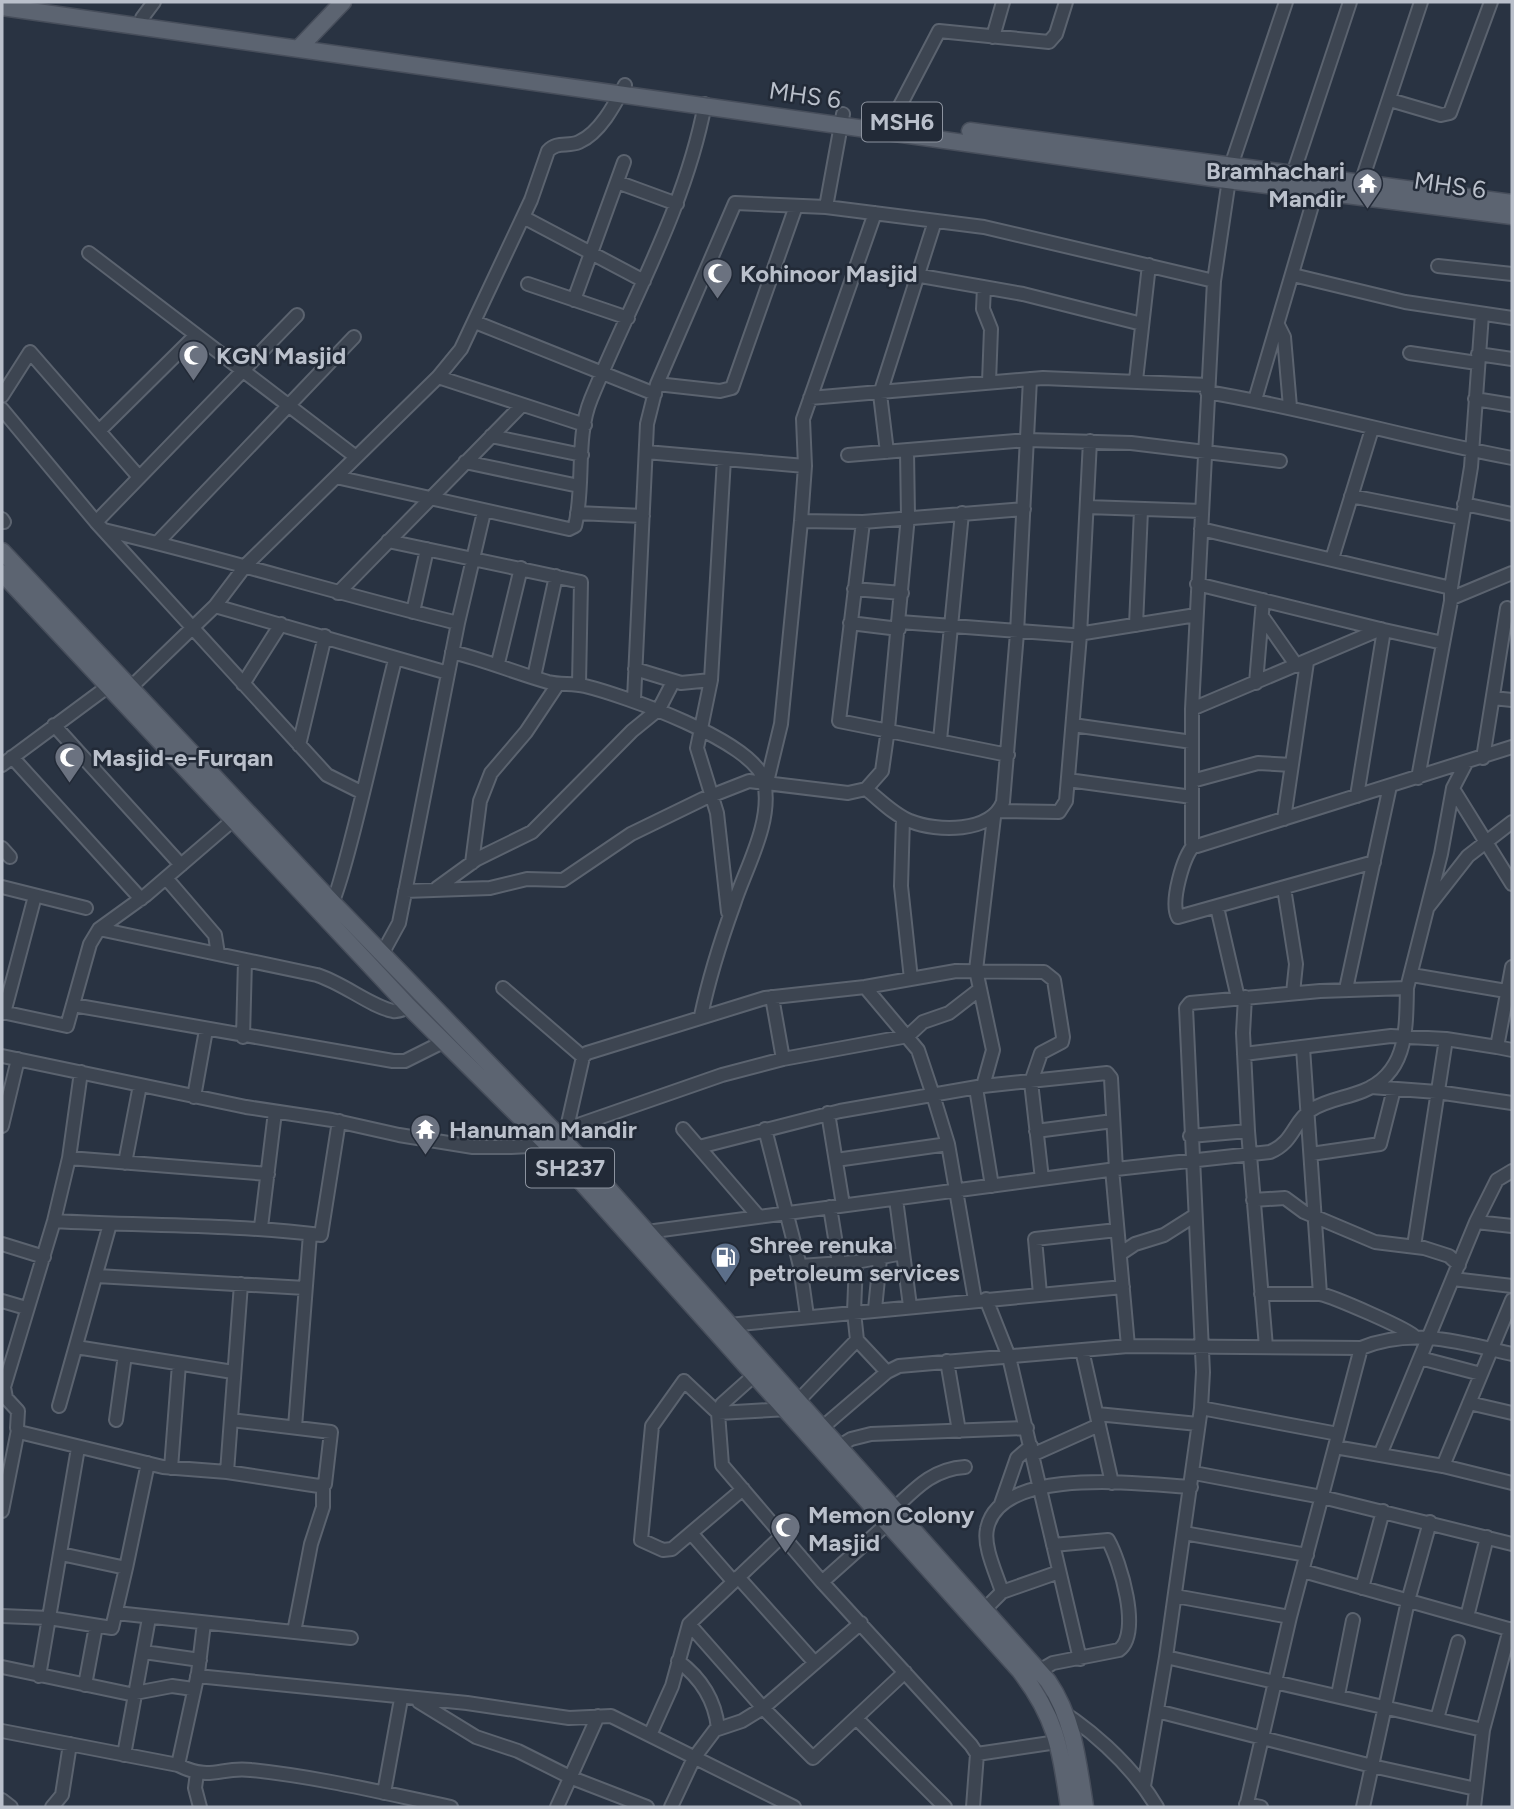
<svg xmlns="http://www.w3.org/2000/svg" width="1514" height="1809" font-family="Figtree,sans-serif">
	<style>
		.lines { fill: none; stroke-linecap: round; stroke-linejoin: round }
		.minor-casing { stroke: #5b636f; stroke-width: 16 }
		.major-casing { stroke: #474e5b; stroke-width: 19 }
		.minor { stroke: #3d4551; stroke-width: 12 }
		.major { stroke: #5c6471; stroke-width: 16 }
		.labels { text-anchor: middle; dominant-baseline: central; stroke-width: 5; stroke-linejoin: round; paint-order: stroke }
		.shield { fill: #222a37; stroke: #8c939f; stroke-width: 2 }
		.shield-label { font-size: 23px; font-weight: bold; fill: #bac0cb }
		.street-label { font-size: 24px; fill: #bac0cb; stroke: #222a37 }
		.poi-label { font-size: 24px; font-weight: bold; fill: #bac0cb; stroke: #222a37; text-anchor: start }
	</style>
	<rect width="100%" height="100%" fill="#293342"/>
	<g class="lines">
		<defs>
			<path id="minor" d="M1286 2 1231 166 1214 281 1192 709V843L1197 846 1512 747
				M142 18 154 2
				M993 37 1003 2
				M1390 100 1441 115 1450 113 1491 2
				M892 121 939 31 1049 42 1056 34 1066 2
				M1293 174 1350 2
				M617 182 677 204
				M1361 183 1421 2
				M826 207 843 114
				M523 217 644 281
				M89 253 356 457
				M1438 266 1512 274
				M915 275 1023 294 1142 324
				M1293 275 1405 302 1512 318
				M528 284 628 318
				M984 287 983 309 991 329 989 382
				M574 300 624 162
				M475 322 655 394
				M1278 325 1284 337 1290 407
				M1410 353 1477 363
				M1478 354 1512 359
				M438 377 585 425
				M1136 380 1149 265
				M657 384 720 391 732 388 796 206
				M1207 392C1310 409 1410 439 1512 458
				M2 396 30 352 139 477
				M810 398 1043 378 1208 385
				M1475 399 1512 405
				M1255 400 1318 185
				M2 409 96 522 327 775 361 792
				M99 431 195 336
				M491 436 582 455
				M646 452 805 466
				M887 452 880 394 935 221
				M848 455 1028 440 1131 443 1280 461
				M724 459 711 680 697 748 717 813 728 912
				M465 462 579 486
				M336 477 569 529 575 526C585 485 575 438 591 399 631 301 685 209 705 104
				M1351 496 1462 518
				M1464 504 1512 514
				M1087 507 1202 511
				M577 513 643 516
				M2 519 4 522
				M801 521 863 522 1024 509
				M96 522 297 315
				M863 522 839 721 1008 755
				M1201 529 1451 588V601L1418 778
				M104 530C222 558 339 594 458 623
				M388 541 581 582 579 684
				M157 543 354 337
				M1332 559 1372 429
				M1197 584 1384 630 1357 796
				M1451 588 1471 467 1482 314
				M854 589 902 593
				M338 593 521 406
				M1452 598 1512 573
				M215 606 448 673
				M413 612 427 549
				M1264 619 1297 666
				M900 622 1072 635 1196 615
				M850 623 899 629
				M1136 625 1141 510
				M1384 630 1443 643
				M452 652C485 660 516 673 548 682 560 685 573 683 585 686 622 695 755 741 764 781 773 822 746 867 734 904 721 940 709 978 701 1016
				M498 663 521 568
				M635 669 681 683 711 680
				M534 677 556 576
				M1256 683 1263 600
				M243 684 281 624
				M125 693 215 606 246 565 438 377 461 349 531 200 548 151C557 141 568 147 579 142 600 133 615 104 625 85
				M1493 698 1512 700
				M634 699 647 424 657 384 735 203 826 207 984 227 1214 281
				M1192 709 1381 629
				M54 725 181 865
				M1073 725 1192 742
				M940 740 962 513
				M299 745 325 636
				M12 757 141 899
				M1483 758 1507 608
				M2 765 114 682
				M1068 780 1192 797
				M1192 781 1258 763 1292 765
				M767 782 781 724 801 521 805 466 803 419 875 213
				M866 789C880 800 894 815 910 821 937 832 991 833 1003 802L1017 633 1030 379
				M1453 789 1512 884
				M1000 811 1059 812 1066 801 1080 635 1090 441
				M903 818 901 886 911 979
				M1284 819 1307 662
				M1194 845C1183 857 1170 902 1178 917L1374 862
				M2 848 10 857
				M472 863 480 801 491 773 526 732 558 684
				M166 878 215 935 218 954
				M2 887 86 908
				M437 888 477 859 532 832 632 731 659 709 673 682
				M1284 888 1296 964 1293 993
				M405 891 490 888 527 879 563 880 631 834 703 799 749 781 848 793 866 789 882 771 888 729 908 516 907 451
				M1217 907 1238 998
				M1428 907 1468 856 1512 822
				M329 909C341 898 386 693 395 660
				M99 929 317 975C343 983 370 1006 393 1011 399 1012 403 1009 409 1007
				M382 954 399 923 458 623 484 512
				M1412 975 1512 992
				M865 987 918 1050 933 1095 948 1144 975 1300
				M503 988 583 1057
				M1346 989 1390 786
				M772 997 783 1059
				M1245 997 1243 1033 1248 1131 1266 1347
				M73 1005 393 1061H405L443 1042
				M2 1012 67 1026 90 944 99 929 146 895 239 815
				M4 1013 35 896
				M243 1037 245 960
				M1497 1047 1512 1050
				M1244 1054 1391 1036 1446 1039
				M2 1056 246 1107 332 1120 399 1135 473 1147H511L548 1145 581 1124 722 1075 783 1059 908 1036 923 1022 949 1013 980 989
				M81 1072 69 1158 54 1221 4 1387 6 1398 18 1411 17 1428 19 1432 163 1467 227 1472 319 1486 325 1484 331 1432 231 1420
				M983 1086 993 1050 976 970 994 817
				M1371 1087 1437 1092 1512 1103
				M976 1088 992 1186
				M194 1097 206 1030
				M828 1113 843 1205
				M2 1126 18 1059
				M683 1129 759 1217
				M765 1129 800 1266 807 1316
				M1036 1131 1113 1121
				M566 1132 583 1057 587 1053 765 998 865 987 956 971 1044 972 1054 980 1063 1037 1062 1042 1041 1053 1031 1082 1042 1179
				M1190 1136 1248 1131
				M699 1147 840 1111 983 1086 1107 1073 1111 1078 1116 1169
				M1311 1154 1380 1144 1394 1089
				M69 1158 268 1174
				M836 1160 948 1144
				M125 1163 140 1085
				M1112 1169 1128 1346
				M896 1199 910 1306
				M1253 1200 1285 1198 1304 1212 1375 1242 1424 1248 1449 1256 1459 1265
				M830 1207 839 1263
				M54 1221C143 1226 233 1224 321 1235L339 1121
				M1476 1222 1512 1226
				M261 1227 275 1112
				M647 1232 1116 1169 1270 1152C1294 1142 1293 1122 1311 1110 1326 1100 1346 1098 1363 1091 1408 1073 1406 1029 1407 988
				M2 1244 44 1257
				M1414 1246 1446 1039 1497 1047 1512 967
				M1120 1254 1135 1244 1164 1235 1194 1216
				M800 1266 856 1262 903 1253
				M97 1276 305 1288
				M1453 1279 1512 1286
				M1040 1294 1035 1239 1117 1230
				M1261 1294H1320L1303 1048
				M1320 1294C1332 1296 1410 1330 1414 1336
				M986 1299 1009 1357 1080 1659
				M2 1301 26 1308
				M875 1309 880 1259
				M729 1325 1123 1287
				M857 1340 887 1372
				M76 1347 233 1372
				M1082 1350 1112 1483
				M1420 1358 1481 1374
				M947 1361 959 1431
				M759 1371 722 1404 718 1413 722 1465 822 1582 971 1745 977 1754 973 1807
				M797 1402 857 1340 854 1312 856 1262
				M1469 1403 1512 1413
				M59 1406 110 1224
				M1201 1408 1338 1434
				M1097 1414 1198 1424
				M116 1420 125 1355
				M295 1427 310 1234
				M817 1432 887 1372 899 1366 1128 1346 1361 1348C1413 1327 1460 1342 1512 1354
				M838 1447 851 1439 871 1434 1027 1428
				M1335 1447 1443 1466 1512 1483
				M1032 1455 1099 1425
				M1380 1455 1476 1222 1497 1180 1512 1171
				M1443 1466 1512 1300
				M171 1468 179 1364
				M227 1472 241 1284
				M1194 1473 1322 1497 1512 1544
				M743 1489 672 1549 663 1550 641 1540 652 1426 684 1381 718 1413 788 1409
				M1001 1504 1017 1458 1031 1446
				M894 1509C916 1488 933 1469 965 1467
				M2 1511 18 1430
				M691 1533 733 1581
				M1184 1533 1307 1555
				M61 1554 126 1568 148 1463
				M1303 1571 1512 1630
				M738 1577 815 1663
				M822 1582 888 1523
				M1362 1588 1383 1511
				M1002 1592C997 1575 983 1547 987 1529 999 1465 1143 1484 1191 1487
				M1175 1596 1290 1617
				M984 1610 1002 1592 1059 1572
				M116 1613 351 1638
				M2 1616 49 1618 112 1628 126 1568
				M1467 1617 1487 1537
				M689 1624 763 1708 813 1758 905 1672
				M294 1632 311 1544 323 1507V1485
				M144 1652 200 1660
				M1166 1657 1483 1730
				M678 1661C701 1678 715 1700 718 1728
				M2 1667 130 1694 172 1686 193 1689
				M1039 1671 1053 1663 1119 1650C1142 1633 1120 1561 1108 1540L1053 1545
				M39 1676 78 1448
				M197 1676 467 1703 569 1718 611 1716 794 1807
				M85 1685 96 1626
				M1338 1695 1353 1620
				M1042 1700C1086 1723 1132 1765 1157 1807
				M419 1702 476 1737 518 1751 572 1778 647 1807
				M1157 1711 1372 1766 1476 1789
				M857 1719 945 1807
				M1437 1719 1458 1642
				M2 1731 178 1765C212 1782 220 1766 251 1770 319 1777 384 1793 451 1807
				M650 1735 672 1686 689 1624 783 1535
				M977 1754 1057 1742
				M124 1755 149 1618
				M178 1765 198 1673 204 1623
				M197 1773 195 1788 200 1807
				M1144 1786 1166 1657 1201 1408 1203 1372 1186 1008 1190 1003 1320 991 1407 988 1441 854 1453 788 1466 763
				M384 1793 401 1699
				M2 1800 11 1807
				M1246 1804 1261 1807
				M52 1807 62 1795 70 1744
				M557 1807 598 1716
				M671 1807 694 1758 715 1730 742 1721 763 1708 861 1623
				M1246 1807 1290 1617 1361 1348
				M1363 1807 1408 1601 1430 1522
				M1474 1807 1483 1730 1510 1629"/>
			<path id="major" d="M2 7 1227 180 1512 216
				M299 48 343 2
				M970 131 1512 203
				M2 551 334 904 590 1168 1048 1681C1074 1719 1078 1762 1085 1807
				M2 573 409 1007 548 1145 1020 1671C1057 1719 1060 1749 1069 1807"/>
		</defs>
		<use href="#minor" class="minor-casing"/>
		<use href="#major" class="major-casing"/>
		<use href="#minor" class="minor"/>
		<use href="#major" class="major"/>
	</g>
	<defs>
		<symbol id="temple-pin" viewBox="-11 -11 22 30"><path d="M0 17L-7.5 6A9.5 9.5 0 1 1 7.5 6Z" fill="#6b7280" stroke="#222a37"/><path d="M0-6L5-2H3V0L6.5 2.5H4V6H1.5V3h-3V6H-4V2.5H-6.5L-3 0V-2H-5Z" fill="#fff"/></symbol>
		<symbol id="mosque-pin" viewBox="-11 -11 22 30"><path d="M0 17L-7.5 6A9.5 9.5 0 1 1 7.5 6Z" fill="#6b7280" stroke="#222a37"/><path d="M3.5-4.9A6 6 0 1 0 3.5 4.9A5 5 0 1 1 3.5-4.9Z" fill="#fff"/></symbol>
		<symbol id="fuel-pin" viewBox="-11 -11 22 30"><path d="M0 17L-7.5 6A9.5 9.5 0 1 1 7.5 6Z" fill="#5c6f8a" stroke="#222a37"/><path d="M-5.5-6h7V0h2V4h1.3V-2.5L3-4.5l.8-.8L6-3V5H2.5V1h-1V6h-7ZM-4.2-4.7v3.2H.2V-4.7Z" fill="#fff"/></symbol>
	</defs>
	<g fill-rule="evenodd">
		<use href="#temple-pin" x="1350" y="166" width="35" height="47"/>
		<use href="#mosque-pin" x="700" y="256" width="35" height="47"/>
		<use href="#mosque-pin" x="176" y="338" width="35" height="47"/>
		<use href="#mosque-pin" x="52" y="740" width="35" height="47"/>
		<use href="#temple-pin" x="408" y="1112" width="35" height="47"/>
		<use href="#fuel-pin" x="708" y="1240" width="35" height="47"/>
		<use href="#mosque-pin" x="768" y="1510" width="35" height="47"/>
	</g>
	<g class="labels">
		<g class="shield">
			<rect x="862" y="102.5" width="80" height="39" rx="5"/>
			<rect x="526" y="1148.5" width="88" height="39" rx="5"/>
		</g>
		<g class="shield-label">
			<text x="902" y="122">MSH6</text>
			<text x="570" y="1168">SH237</text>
		</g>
		<g class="street-label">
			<text transform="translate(805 95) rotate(8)">MHS 6</text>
			<text transform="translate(1450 185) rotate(8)">MHS 6</text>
		</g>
		<g class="poi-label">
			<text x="1345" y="170" text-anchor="end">Bramhachari<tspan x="1345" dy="28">Mandir</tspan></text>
			<text x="740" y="273">Kohinoor Masjid</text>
			<text x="216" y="355">KGN Masjid</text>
			<text x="92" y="757">Masjid-e-Furqan</text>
			<text x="449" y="1129">Hanuman Mandir</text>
			<text x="749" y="1244">Shree renuka<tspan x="749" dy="28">petroleum services</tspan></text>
			<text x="808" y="1514">Memon Colony<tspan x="808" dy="28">Masjid</tspan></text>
		</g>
	</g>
	<rect width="1514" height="1809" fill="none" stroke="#bac0cb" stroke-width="7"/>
</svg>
